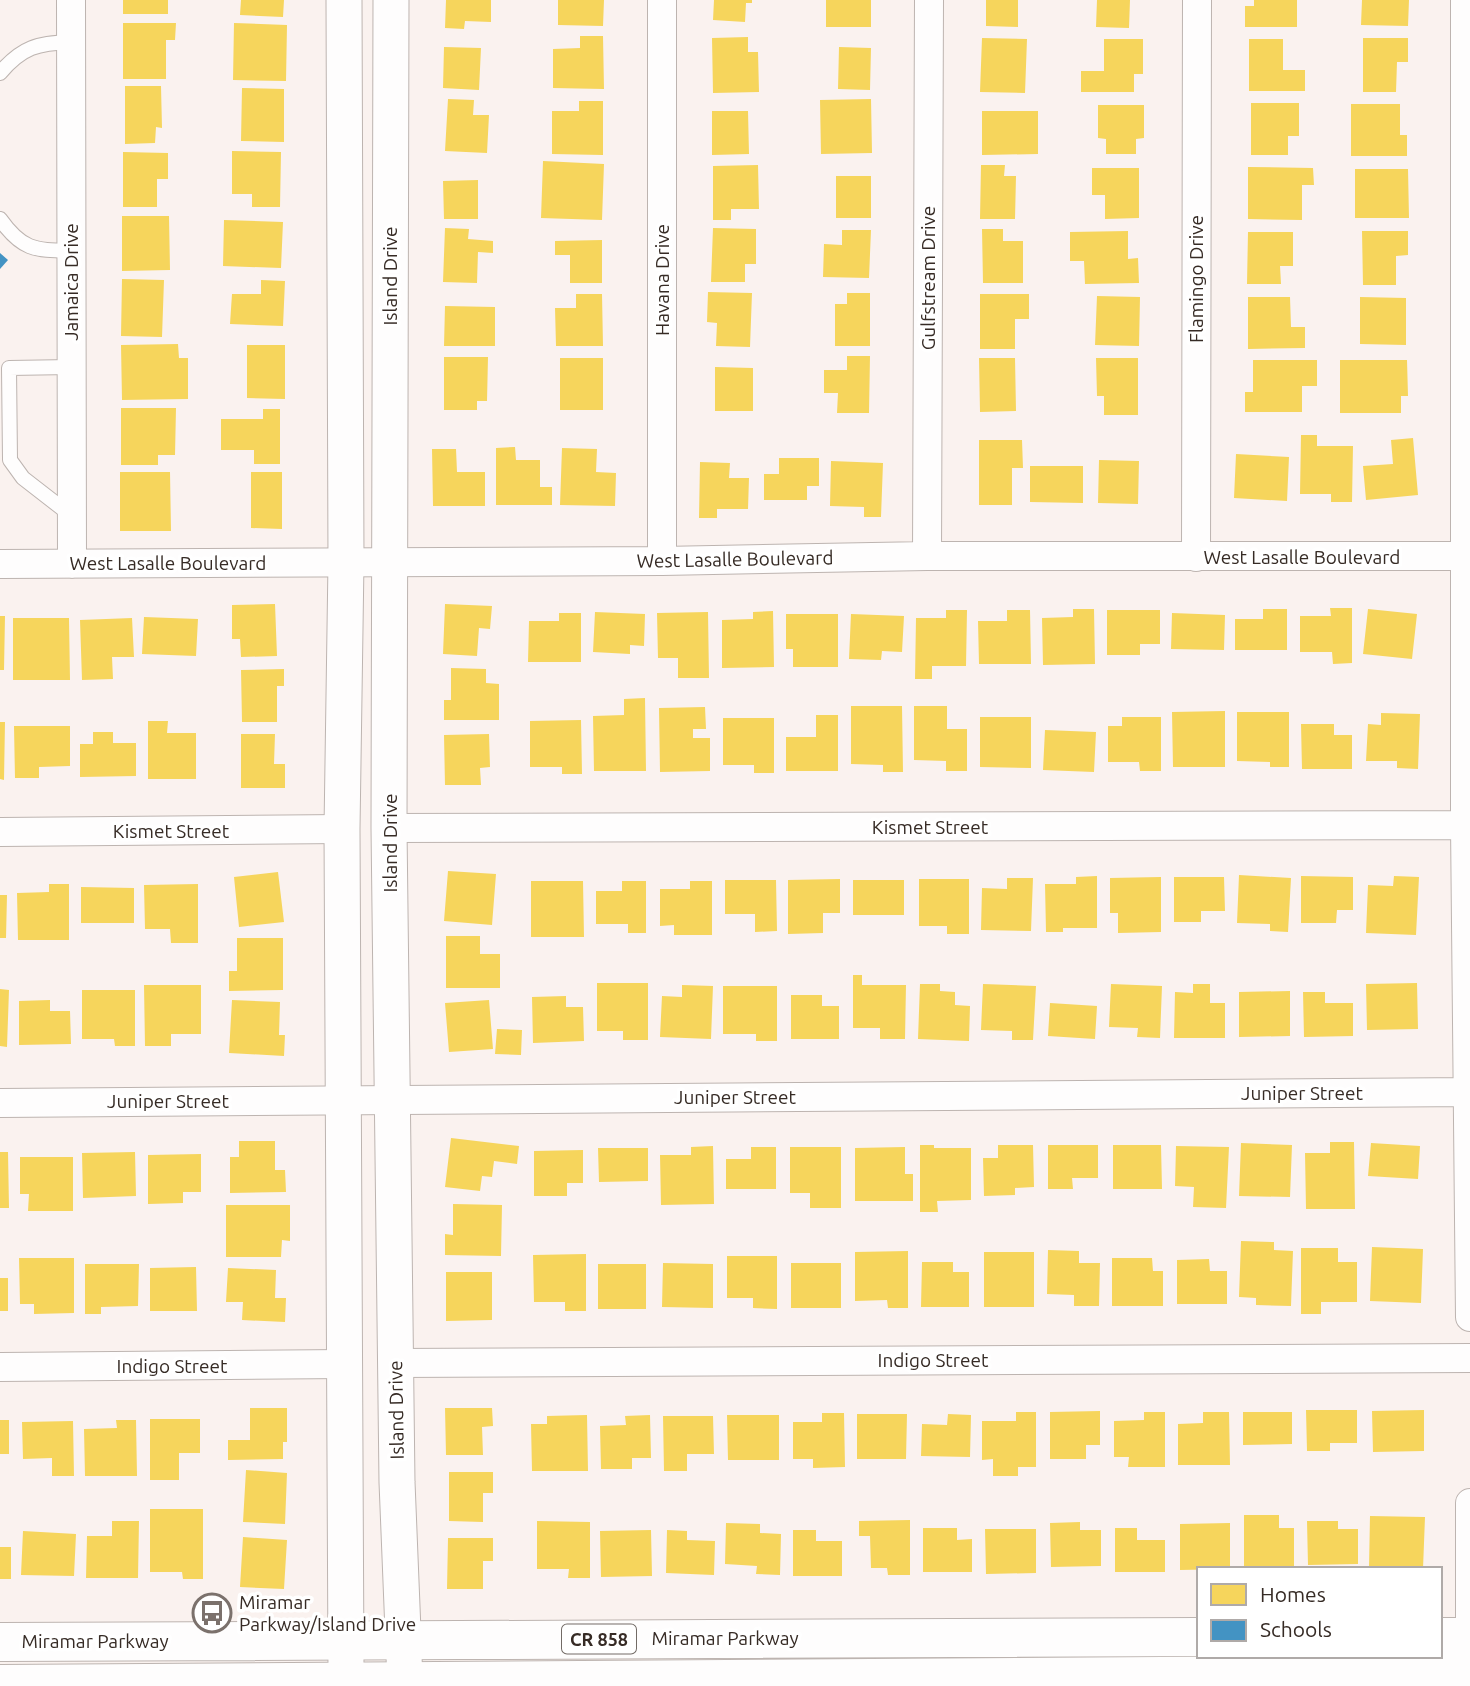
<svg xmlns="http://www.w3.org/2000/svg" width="1470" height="1686" font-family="Ubuntu,sans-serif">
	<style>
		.homes { fill: #f6d55c }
		.schools { fill: #4393c3 }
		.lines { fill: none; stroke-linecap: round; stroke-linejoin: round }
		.service-casing { stroke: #bdb4b0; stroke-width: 16 }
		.minor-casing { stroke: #bdb4b0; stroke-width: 30 }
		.tertiary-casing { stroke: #bdb4b0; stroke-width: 37 }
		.primary-casing { stroke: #bdb4b0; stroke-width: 40 }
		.service { stroke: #fefdfd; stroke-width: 14 }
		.minor { stroke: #fefdfd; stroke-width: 28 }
		.tertiary { stroke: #fefdfd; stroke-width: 35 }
		.primary { stroke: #fefdfd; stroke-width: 38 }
		.labels { text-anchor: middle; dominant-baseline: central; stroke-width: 7; stroke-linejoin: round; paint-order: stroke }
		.shield { fill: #fff; stroke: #726b66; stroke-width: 2 }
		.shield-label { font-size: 18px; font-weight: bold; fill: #362b25 }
		.street-label { font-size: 19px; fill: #362b25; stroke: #fff }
		.poi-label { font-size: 19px; fill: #362b25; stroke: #fff; text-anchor: start }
	</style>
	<rect width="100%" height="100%" fill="#faf2ef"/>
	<path class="homes" d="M123 0H168V14H123Z
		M241 0H284L283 17 240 15Z
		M446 0H491V22L465 21 464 29 445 28Z
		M558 0H604L603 26 558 25Z
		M714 0H752V3H746L745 22 713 20Z
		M826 0H871V27H826Z
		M986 0H1018V27L986 26Z
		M1097 0H1130L1129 28 1096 27Z
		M1254 0H1297V27H1245V6H1254Z
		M1362 0H1409L1408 26 1361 25Z
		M123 23H176L175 40H166V79H123Z
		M234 23 287 25 286 81 233 80Z
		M580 36H603L604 89 553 88V49L580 48Z
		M748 37V52H758L759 92 713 93 712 38Z
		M982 38 1027 39 1025 93 980 92Z
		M1363 38H1408V62H1397L1396 92H1363Z
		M1104 39H1143V74H1134V92H1081V71H1104Z
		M1249 39H1283V70H1305V91H1249Z
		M444 47 481 48 479 90 443 88Z
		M839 47 871 48 870 90 838 89Z
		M125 86H161L162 128 156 127 155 143 125 144Z
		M242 88 284 89V142L241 141Z
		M448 99 474 100 473 115H489L487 153 445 151Z
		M871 99 872 153 821 154 820 100Z
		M579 101H603V155L552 154V111H579Z
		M1251 103H1299V136H1288V155H1251Z
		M1351 104H1400V135H1407V156H1351Z
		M1098 105H1144V138L1136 139V154H1106V139L1098 138Z
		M712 111H748L749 154 712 155Z
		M982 111H1038V154L982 155Z
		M232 151 281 152 280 207H252V194H232Z
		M123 152 168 153V179H157V207H123Z
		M543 161 604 164 602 220 541 218Z
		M758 165 759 209H731V220H713V166Z
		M981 165H1005L1004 176H1016L1015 219H980Z
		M1248 167 1313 168 1314 185H1302V220L1248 219Z
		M1092 168H1139V218L1105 219V195H1092Z
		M1355 169H1408L1409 218H1355Z
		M836 176H871V218H836Z
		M478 180V219H444L443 181Z
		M122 216H169L170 270 122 271Z
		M224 220 283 222 281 268 223 266Z
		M445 228 469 229 468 239 493 241V253L478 252 477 283 443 282Z
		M713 228 756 229V264H745V282H711Z
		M982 229H1003V241H1023V283H983Z
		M842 230H871L869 278 823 277 824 244 842 245Z
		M1128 231V259L1138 258 1139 283 1085 284 1084 261H1070V232Z
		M1362 231H1408V255L1396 256V285H1363Z
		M1248 232H1293V266H1280L1281 284H1247Z
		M602 240V283H570V255H555V241Z
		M122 279 164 280 162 337 121 336Z
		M261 280 285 281 283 326 230 324 232 294H261Z
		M708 292 752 293 750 347 716 346 717 323 707 322Z
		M847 293H870V346H835V304H847Z
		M576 294H602L603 346H556L555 308H576Z
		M980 294H1029V319H1015V349H980Z
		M1097 296 1140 297 1139 346 1095 345Z
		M1248 297H1290L1291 327H1305V348L1248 349Z
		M1360 297 1406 298V345L1360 344Z
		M445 306 495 307V346H444Z
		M178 344 179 358H188V399L122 400 121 345Z
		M247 345H285V399L247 398Z
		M847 356H870L869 413H837L838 393H824V370H847Z
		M444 357H488L487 401H477V410H444Z
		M560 358H603V410H560Z
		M979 358H1015L1016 411 980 412Z
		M1096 358H1138V415H1104V396H1097Z
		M1253 360H1317V386H1302V412H1245V392H1253Z
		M1340 360H1407L1408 396H1401V413H1340Z
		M715 367 753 368V411H715Z
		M121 408H176L175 455H158V465H121Z
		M263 409H280V464H254V450H221V419H263Z
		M1301 435H1317V446H1353L1352 502H1331V494H1300Z
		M1413 438 1418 495 1366 500 1363 466 1393 464 1391 440Z
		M979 440H1022L1023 468H1012V505H979Z
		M515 447 516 460H540V487H552V505H496V448Z
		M562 448 597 449 596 472 616 473 615 506 560 505Z
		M432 449H456L457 472H485V506H433Z
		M1236 454 1289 457 1287 501 1234 498Z
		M779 458H819V486H807V500H764V474H779Z
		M1099 460 1139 461 1138 504 1098 503Z
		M831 461 883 463 881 517H864V507L830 506Z
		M700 462 730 463 729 478H749L748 509H717V518H699Z
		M1030 466H1083V503L1030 502Z
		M120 472H170L171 531H120Z
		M251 472H282V529L251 528Z
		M275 604 277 656 241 657 240 639H232V605Z
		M445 604 492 606 490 629 479 628 477 656 443 654Z
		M1330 608H1352V663L1333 664 1332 652H1300V616H1331Z
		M1073 609H1094L1095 664 1043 665 1042 618 1073 617Z
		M1263 609H1287V650H1235V619H1263Z
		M1368 609 1417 614 1412 659 1363 654Z
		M946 610H967L966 666H932V679H915L916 618H946Z
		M1007 610H1030L1031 664H979L978 621H1007Z
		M1107 610H1160V644H1140V655H1107Z
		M773 611 774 667 722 668V620L753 619V612Z
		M595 612 645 614 644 646 630 645V654L593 652Z
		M708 612 709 678H678V658H658L657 613Z
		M559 613H581V662H528L529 621H559Z
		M1172 613 1225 615 1224 650 1171 649Z
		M786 614H838V667H793V649H786Z
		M851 614 904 616 902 652 882 651 881 660 849 659Z
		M0 616H5L4 670H0Z
		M144 617 198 619 196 656 142 654Z
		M13 618H69L70 680H13Z
		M132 618 134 657H112L113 679 82 680 80 620Z
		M451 668 486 669V683L499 684V720H444V700H451Z
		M284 669V686H277V722H242L241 670Z
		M645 698 646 771H594L593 716 624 715V699Z
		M851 706H902L903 772H883V765L851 764Z
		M914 706H947V729H967V771H946V761L914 760Z
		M705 707 706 729H693V738H710V771L660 772 659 708Z
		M1225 711V767H1173L1172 712Z
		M1237 712H1289V767H1270V762L1237 761Z
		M1381 713 1420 714 1418 769 1397 768V761H1366L1368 724 1381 725Z
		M816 715H838V771H786V737H816Z
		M980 717H1031V768L980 767Z
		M1122 717H1161V771H1140L1139 762H1108V726H1122Z
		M723 718H774V773H754V765H723Z
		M581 720 582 774H562V767H530V721Z
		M148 721H168L167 733H196V779H148Z
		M0 722H5L4 780 0 779Z
		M1301 724H1334V735H1352V769H1302Z
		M14 726H70V766L39 767V778H15Z
		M1045 730 1096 732 1094 772 1043 770Z
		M93 732H113V743H136V776L80 777V744H93Z
		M241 734H275L274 764H285V788H241Z
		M489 734 490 767 480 768 481 785H445L444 735Z
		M448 871 496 874 492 925 444 921Z
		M278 872 284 922 239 927 234 877Z
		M1239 875 1291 878 1288 932 1270 931V924L1237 923Z
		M1097 876V928H1063V932H1046L1045 884H1076V877Z
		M1301 876 1353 877V910H1337L1336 923H1301Z
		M1394 876 1419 877 1416 935 1366 933 1368 885 1393 886Z
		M1161 877V932L1118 933V913H1110V878Z
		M1174 877H1224L1225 911H1201V922H1174Z
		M1007 878H1033L1031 931 981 930 982 888 1007 889Z
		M840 879V913H823V933L788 934V880Z
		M919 879H969V934H947V926H919Z
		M725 880H776L777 931 755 932V914H725Z
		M853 880H904V915H853Z
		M531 881H583L584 937H531Z
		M622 881H646V933H628V924H596V891H622Z
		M690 881H712V935H674V925L660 926V889H690Z
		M49 884H69V940H18L17 893 49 892Z
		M198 884V943H171L170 929H145L144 885Z
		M81 887 134 888V923H81Z
		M0 895H7L6 938H0Z
		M446 936H480V954H500V988H446Z
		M237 938H283V990L229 991V971H237Z
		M853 975H862V985H906L905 1039H880V1028H853Z
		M597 983H648V1040H623V1031H597Z
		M1417 983 1418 1029 1367 1030 1366 984Z
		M920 984H940V991L955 992V1005L970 1006 969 1041 918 1039Z
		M983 984 1036 986 1033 1040H1012V1031L981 1030Z
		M1111 984 1162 986 1160 1038 1137 1037 1138 1028 1109 1027Z
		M1193 984H1210V1003H1225V1038H1174L1175 992 1193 993Z
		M144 985H201V1034H171V1046H145Z
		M682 985 713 986 711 1039 660 1037 662 996 682 997Z
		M723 986H777V1041H756V1034H723Z
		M0 989 9 990 7 1047 0 1046Z
		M82 990H135V1046H115L114 1039H82Z
		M1290 991V1036L1239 1037V992Z
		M1303 992H1325V1003H1353V1036L1304 1037Z
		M791 995H822V1006H839V1039H791Z
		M566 996V1007H583L584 1041 533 1043 532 997Z
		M50 1000V1011H70L71 1044 19 1045V1001Z
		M232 1000 280 1002 279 1035H285L284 1056 229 1053Z
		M489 1000 493 1049 449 1052 445 1003Z
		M1050 1003 1097 1006 1095 1039 1048 1036Z
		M497 1029 522 1030 521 1055 495 1054Z
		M451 1138 519 1146 517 1164 494 1161 492 1177 482 1176 480 1191 445 1187Z
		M239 1141H275V1170H285L286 1192 230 1193V1157H239Z
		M1330 1142H1354L1355 1209H1306L1305 1153H1330Z
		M1241 1143 1292 1145 1290 1197 1239 1196Z
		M1371 1143 1420 1146 1418 1179 1368 1176Z
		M920 1145H934V1148H971V1200L937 1201 938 1212H920Z
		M998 1145H1033L1034 1187 1015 1188V1195L984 1196 983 1158H998Z
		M1048 1145H1098V1178H1072L1073 1189H1048Z
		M1113 1145H1161L1162 1189H1113Z
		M713 1146 714 1204 661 1205 660 1155H691V1147Z
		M1176 1146 1229 1147 1226 1208 1193 1207 1194 1187 1175 1186Z
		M751 1147H776V1189H726V1159H751Z
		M790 1147H841V1208H810V1193H790Z
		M905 1147V1174H913V1201H855V1148Z
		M598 1148H648V1181L599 1182Z
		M583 1150V1183H567V1196H534V1151Z
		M0 1152H8L9 1208H0Z
		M135 1152 136 1196 83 1198 82 1153Z
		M201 1154V1192H183V1203L148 1204V1155Z
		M20 1157H73V1211H28L29 1194H20Z
		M453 1204 502 1205 501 1256 445 1255V1234L453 1235Z
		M226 1205H290V1241L282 1240 281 1257H226Z
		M1241 1241 1274 1242V1250L1293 1251 1291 1306 1256 1305V1298L1239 1297Z
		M1372 1247 1423 1249 1421 1303 1370 1301Z
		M1301 1248H1338V1262H1357V1302H1321V1314H1301Z
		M1048 1250 1079 1251V1263H1100L1099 1306H1074V1295L1047 1294Z
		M908 1251V1308H888L887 1300 855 1301V1252Z
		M984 1252H1034V1307H984Z
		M586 1254V1311H565V1302H534L533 1255Z
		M727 1256H777V1309L753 1308V1298H727Z
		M19 1258H74V1313L34 1314V1304H20Z
		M1112 1258H1152L1153 1271H1163V1306H1112Z
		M1209 1259 1210 1271H1227V1304H1177V1260Z
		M922 1262H953V1272H969V1307H921Z
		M663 1263 713 1264V1308L662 1307Z
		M791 1263H841V1308H791Z
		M85 1264H139L138 1306 101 1307V1314H85Z
		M598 1264H646V1309H598Z
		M196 1267 197 1311H150V1268Z
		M228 1268 276 1270 275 1298H286L285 1322 242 1320 243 1302H226Z
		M446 1272H492V1320L446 1321Z
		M0 1278H8V1311H0Z
		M250 1408H287V1442H283V1459L228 1460V1440H250Z
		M445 1408H492L493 1426 482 1427 483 1455H446Z
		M1306 1410H1357V1443H1330V1451H1307Z
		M1424 1410V1451L1373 1452 1372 1411Z
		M1100 1411V1445H1086V1459H1050V1412Z
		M1016 1412H1036V1467H1018V1476H993V1459L982 1460V1421H1016Z
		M1144 1412H1165V1467H1128L1129 1457H1114V1421L1144 1420Z
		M1203 1412H1229L1230 1465H1178V1424L1203 1423Z
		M1243 1412H1292V1444L1243 1445Z
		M822 1413H844L845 1467 813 1468V1459H793V1422H822Z
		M857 1414H907L906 1459H857Z
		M948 1414 971 1415 970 1457 921 1456 922 1424 947 1425Z
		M587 1415 588 1471H532L531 1424H547V1416Z
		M650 1415 651 1458H632V1469H601L600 1426 626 1425 625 1416Z
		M727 1415H779V1460H728Z
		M663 1416H713L714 1454H687V1471H664Z
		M150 1419H200V1453H179V1480H150Z
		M0 1420H9V1454H0Z
		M116 1420H136L137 1476H85L84 1429 117 1428Z
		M73 1421 74 1476H52V1458L23 1459 22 1422Z
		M246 1470 287 1473 285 1524 243 1522Z
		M449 1472H493V1493H483V1522L449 1521Z
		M150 1509H203V1579H183L182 1572H150Z
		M1244 1515H1279V1528H1294V1569H1244Z
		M1370 1516 1425 1517 1423 1569H1369Z
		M910 1520V1575H888L887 1568H871L870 1536H859V1521Z
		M112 1521H139L138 1578H86L87 1536H112Z
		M537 1521 590 1522V1578H568L569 1569H537Z
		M1307 1521H1338V1529H1358V1564L1308 1565Z
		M1080 1522V1530H1101V1566L1051 1567 1050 1523Z
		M726 1523 760 1524V1533L781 1534 780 1575 756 1574 757 1566 725 1564Z
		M1230 1523V1569L1180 1570V1524Z
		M923 1528H957V1540L972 1539V1572H923Z
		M1115 1528H1137V1540H1165V1572H1115Z
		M985 1529H1036V1573L986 1574Z
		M651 1530 652 1576 601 1577 600 1531Z
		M667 1530 687 1531V1540L715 1541 714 1575 666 1573Z
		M793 1530H816V1541H842V1576H793Z
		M23 1531 76 1534 74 1576 21 1575Z
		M243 1537 287 1540 284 1589 240 1587Z
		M448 1538H493V1561H483V1589H447Z
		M0 1547H11V1579H0Z"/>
	<path class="schools" d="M0 253 8 260 0 269Z"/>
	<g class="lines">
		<defs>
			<path id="service" d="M0 73C22 47 38 43 71 42
				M0 219C22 250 34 250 71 251
				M71 367 9 368 10 460 23 478 72 516"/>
			<path id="minor" d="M71 0 72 564
				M1465 0V825L1470 1317
				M927 556 929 0
				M1196 557 1197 0
				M662 561V0
				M0 564 662 561 927 556H1470
				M389 828 1470 825
				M0 832 342 829
				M0 1103 1470 1092
				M395 1363 1470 1358
				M0 1367 344 1364
				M1470 1655V1503"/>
			<path id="tertiary" d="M344 0 346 562 342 829 346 1669
				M391 0 389 828 397 1482 405 1681"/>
			<path id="primary" d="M1440 1637H1470
				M0 1642 1199 1637
				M0 1684 1470 1674"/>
		</defs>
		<use href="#service" class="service-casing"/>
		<use href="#minor" class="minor-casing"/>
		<use href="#tertiary" class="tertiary-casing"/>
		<use href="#primary" class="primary-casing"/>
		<use href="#service" class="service"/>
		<use href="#minor" class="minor"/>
		<use href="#tertiary" class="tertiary"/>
		<use href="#primary" class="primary"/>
	</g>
	<defs>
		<symbol id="bus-ring" viewBox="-11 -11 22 22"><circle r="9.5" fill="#fff" stroke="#7b716c" stroke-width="1.5"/><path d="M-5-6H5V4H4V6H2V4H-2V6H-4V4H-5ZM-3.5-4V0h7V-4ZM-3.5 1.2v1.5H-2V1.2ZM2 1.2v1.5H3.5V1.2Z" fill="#7b716c"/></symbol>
	</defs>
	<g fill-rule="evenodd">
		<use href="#bus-ring" x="190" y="1591" width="44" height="44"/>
	</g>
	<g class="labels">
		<rect class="shield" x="562" y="1624.5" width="74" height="29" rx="5"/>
		<g class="shield-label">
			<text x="599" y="1639">CR 858</text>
		</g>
		<g class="street-label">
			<text transform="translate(390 276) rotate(-90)">Island Drive</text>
			<text transform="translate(928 278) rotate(-90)">Gulfstream Drive</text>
			<text transform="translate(1196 279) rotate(-90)">Flamingo Drive</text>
			<text transform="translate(662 280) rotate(-90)">Havana Drive</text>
			<text transform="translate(71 282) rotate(-90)">Jamaica Drive</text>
			<text x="1302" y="557">West Lasalle Boulevard</text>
			<text transform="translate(735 559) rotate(-1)">West Lasalle Boulevard</text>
			<text x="168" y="563">West Lasalle Boulevard</text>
			<text x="930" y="827">Kismet Street</text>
			<text x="171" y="831">Kismet Street</text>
			<text transform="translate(390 843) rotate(-90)">Island Drive</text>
			<text x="1302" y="1093">Juniper Street</text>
			<text x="735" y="1097">Juniper Street</text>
			<text x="168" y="1101">Juniper Street</text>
			<text x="933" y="1360">Indigo Street</text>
			<text x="172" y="1366">Indigo Street</text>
			<text transform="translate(396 1410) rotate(-91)">Island Drive</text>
			<text x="725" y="1638">Miramar Parkway</text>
			<text x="95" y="1641">Miramar Parkway</text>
		</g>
		<g class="poi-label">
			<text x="239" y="1602">Miramar<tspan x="239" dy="22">Parkway/Island Drive</tspan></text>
		</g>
	</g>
	<rect x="1197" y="1567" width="245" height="91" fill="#ffffff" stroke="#afaaa8" stroke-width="2"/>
	<rect x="1211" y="1584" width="35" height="21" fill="#f6d55c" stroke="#afaaa8" stroke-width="2"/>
	<text x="1260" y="1602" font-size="21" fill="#362b25">Homes</text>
	<rect x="1211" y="1620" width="35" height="21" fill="#4393c3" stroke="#afaaa8" stroke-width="2"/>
	<text x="1260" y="1637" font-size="21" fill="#362b25">Schools</text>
</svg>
